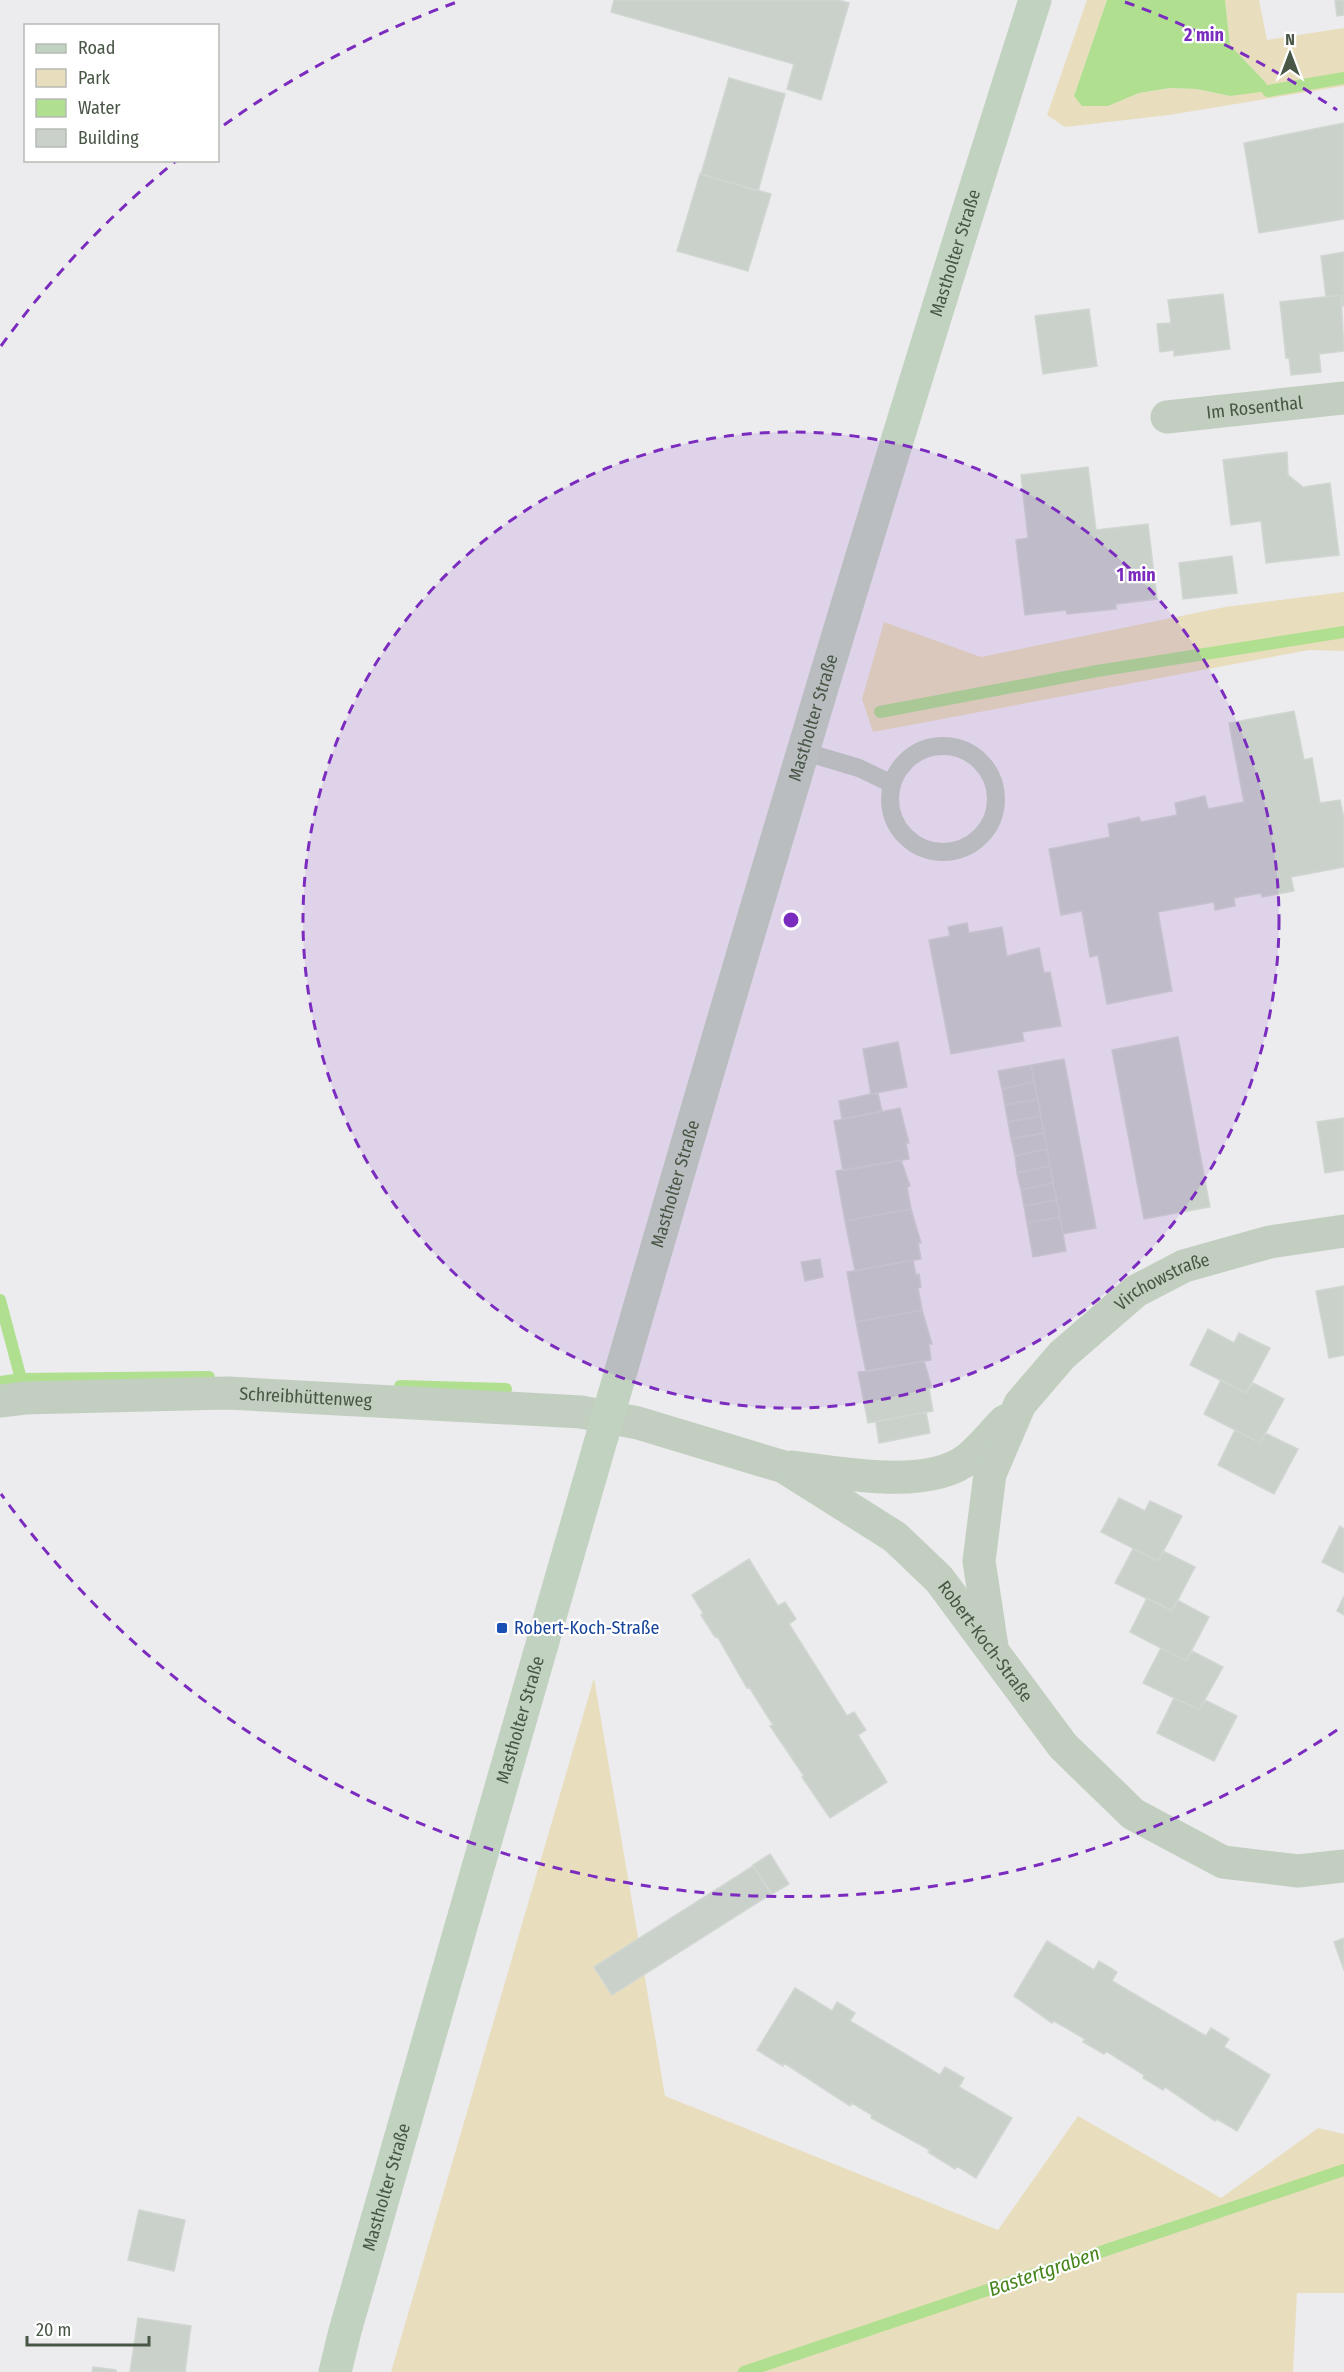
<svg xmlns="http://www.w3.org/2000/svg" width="1344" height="2372" font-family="'Fira Sans Condensed',sans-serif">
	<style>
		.green { fill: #e8debe }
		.water { fill: #b0df90 }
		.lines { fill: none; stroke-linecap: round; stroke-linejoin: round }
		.stream { stroke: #b0df90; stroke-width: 12 }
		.building { fill: #cad0ca; stroke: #d0d6d1; stroke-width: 1.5 }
		.lane { stroke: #c2cfc0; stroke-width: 18 }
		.street { stroke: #c2cfc0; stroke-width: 33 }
		.secondary { stroke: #c2d2c0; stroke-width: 33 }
		.ring { fill: none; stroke: #7b2cbf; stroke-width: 3; stroke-dasharray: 10 8 }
		.transit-dot { fill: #1a4fb4; stroke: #fff; stroke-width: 2 }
		.labels { text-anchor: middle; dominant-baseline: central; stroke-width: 4.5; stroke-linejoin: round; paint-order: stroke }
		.street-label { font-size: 18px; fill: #485646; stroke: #fff }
		.transit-label { font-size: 18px; fill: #164399; stroke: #fff; text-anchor: start }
		.water-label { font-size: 20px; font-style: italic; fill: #46851c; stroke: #fff }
		.centre { fill: #7b2cbf; stroke: #fff; stroke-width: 3 }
		.ring-label { font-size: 18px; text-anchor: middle; font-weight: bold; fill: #7b2cbf; stroke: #fff; stroke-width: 4.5; stroke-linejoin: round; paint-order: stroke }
	</style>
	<rect width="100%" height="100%" fill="#ecebee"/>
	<path class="green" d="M1087 0H1107L1074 96 1108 106 1139 93 1170 88 1197 89 1230 96 1266 83 1230 45 1225 0H1259L1267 40 1344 28V86L1169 115 1065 127 1047 115Z
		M1344 592V651L1309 650 873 732 862 699 884 622 981 657 1225 607Z
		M594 1678 665 2096 998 2230 1078 2116 1221 2198 1318 2128 1344 2134V2293H1297L1293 2372H391Z"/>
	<path class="water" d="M1107 0H1225L1230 45 1266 83 1268 91 1230 96 1197 89 1170 88 1139 93 1108 106H1082L1074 96Z"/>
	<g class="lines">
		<path class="stream" d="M1268 91 1344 78
			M880 712 1097 671 1344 632
			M0 1300 21 1379
			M0 1382 21 1379 209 1377
			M400 1386 506 1389
			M744 2372 1344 2170"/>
	</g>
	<path class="building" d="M614 0H838L849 3 821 100 787 89 794 64 611 12Z
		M1335 0H1344V15L1337 16Z
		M729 78 785 94 758 191 701 174Z
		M1344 123V219L1259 233 1244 143Z
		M700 174 771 194 748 271 677 251Z
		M1344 252V306H1342L1341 295 1326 297 1321 256Z
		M1223 294 1230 349 1174 356V350L1160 352 1157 324 1171 323 1168 300Z
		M1341 295 1344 351 1319 354 1321 372 1291 375 1289 358H1286L1280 302Z
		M1089 309 1097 366 1043 374 1035 316Z
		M1287 452 1288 475 1303 487 1330 483 1339 555 1266 563 1261 521 1231 525 1223 460Z
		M1088 467 1096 530 1148 524 1157 599 1116 604V609L1067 614 1066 610 1025 615 1016 540 1028 538 1021 475Z
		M1232 556 1237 593 1183 599 1179 563Z
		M1294 711 1304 760 1312 758 1320 803 1340 800 1344 819V867L1291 877 1294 891 1262 897 1261 893 1234 898 1235 906 1215 910 1214 902 1158 912 1172 991 1107 1004 1098 955 1090 957 1082 911 1061 915 1049 849 1110 837 1108 824 1139 817 1141 822 1177 815 1175 803 1205 796 1208 809 1244 802 1229 723Z
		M967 923 969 933 1002 927 1007 956 1039 948 1044 973 1050 972 1061 1026 1022 1032 1024 1041 951 1054 929 940 950 936 948 927Z
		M1178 1037 1210 1207 1144 1219 1112 1050Z
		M898 1042 907 1087 871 1094 863 1049Z
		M1064 1059 1096 1228 1063 1234 1031 1065Z
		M1031 1065 1034 1082 1002 1089 998 1071Z
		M1034 1082 1038 1099 1005 1105 1002 1089Z
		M871 1094H878L882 1111 842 1119 839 1101Z
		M1038 1099 1041 1116 1008 1122 1005 1105Z
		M900 1108 909 1143H906L909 1159 843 1171 834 1121Z
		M1041 1116 1044 1133 1011 1139 1008 1122Z
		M1344 1118V1170L1325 1173 1317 1122Z
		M1044 1133 1047 1149 1015 1156 1011 1139Z
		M1047 1149 1050 1166 1017 1173 1015 1156Z
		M901 1160 910 1186 907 1187 911 1209 845 1221 836 1171Z
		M1050 1166 1053 1183 1021 1190 1017 1173Z
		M1053 1183 1057 1200 1024 1206 1021 1190Z
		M1057 1200 1060 1217 1027 1223 1024 1206Z
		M911 1209 921 1243H918L921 1259 855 1271 845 1221Z
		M1060 1217 1066 1251 1033 1257 1027 1223Z
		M820 1259 823 1277 805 1281 801 1262Z
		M913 1260 916 1275 919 1274 921 1287 918 1288 922 1310 856 1322 847 1272Z
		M1344 1286V1355L1329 1358 1316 1291Z
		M922 1310 932 1344H929L931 1360 866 1372 856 1322Z
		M1208 1329 1234 1343 1239 1333 1270 1348 1246 1393 1190 1365Z
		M924 1361 932 1388 929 1389 933 1411 868 1423 858 1372Z
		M1221 1380 1246 1393 1253 1383 1284 1399 1260 1443 1204 1414Z
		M926 1412 930 1433 879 1443 876 1422Z
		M1235 1430 1260 1443 1265 1433 1298 1449 1274 1494 1218 1465Z
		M1119 1498 1145 1511 1150 1501 1182 1516 1158 1561 1101 1532Z
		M1340 1526 1344 1529V1573L1322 1562Z
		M1133 1549 1158 1561 1163 1551 1195 1567 1172 1611 1115 1583Z
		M749 1559 778 1606 785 1602 796 1619 789 1624 847 1716 854 1712 866 1730 858 1735 887 1782 830 1818 802 1777 804 1776 770 1726 773 1725 749 1687 747 1688 717 1636 715 1637 701 1615 703 1613 692 1595Z
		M1344 1596V1615L1337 1611Z
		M1147 1598 1172 1611 1177 1600 1209 1617 1186 1661 1130 1632Z
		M1161 1648 1186 1661 1192 1651 1223 1667 1199 1710 1143 1683Z
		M1174 1698 1199 1710 1205 1700 1237 1716 1214 1761 1157 1733Z
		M770 1854 789 1884 772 1894 753 1865Z
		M753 1866 771 1894 612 1995 594 1967Z
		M1344 1938V1970L1334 1942Z
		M1047 1941 1094 1970 1099 1961 1117 1972 1112 1981 1206 2036 1211 2028 1229 2039 1224 2047 1270 2075 1237 2131 1217 2119 1215 2121 1165 2087 1163 2090 1143 2078 1144 2075 1106 2051 1104 2054 1083 2042 1085 2039 1054 2021 1052 2023 1014 1996Z
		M795 1988 832 2011 837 2002 855 2013 850 2021 940 2075 945 2067 964 2078 959 2087 1012 2118 976 2178 957 2166 955 2169 928 2152 930 2150 871 2118 872 2115 852 2103 850 2106 784 2063 783 2066 757 2050Z
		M139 2210 185 2220 174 2271 128 2260Z
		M138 2318 191 2326 185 2372H130Z
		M93 2367 116 2370V2372H92Z"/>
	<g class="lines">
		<path class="lane" d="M890 799a53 53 0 1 1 106 0a53 53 0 1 1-106 0Z
			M805 752 859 768 890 783"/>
		<g class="street">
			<path id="s1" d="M1167 417 1344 398"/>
			<path id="s2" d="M0 1401 25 1398 228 1393 581 1412 638 1423 784 1467 895 1537 939 1579 1063 1746 1133 1814 1223 1862 1298 1871 1344 1866"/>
			<path d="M792 1467C840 1473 929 1491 969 1458 982 1447 993 1433 1005 1421"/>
			<path id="s3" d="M992 1647 979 1561 990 1474 1020 1404 1062 1355 1136 1291 1184 1266 1270 1242 1344 1231"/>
		</g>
		<path class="secondary" id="s4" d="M335 2372 345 2331C569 1552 788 772 1035 0"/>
	</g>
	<circle cx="791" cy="920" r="488" fill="#7b2cbf" fill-opacity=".12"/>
	<g class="ring">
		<circle cx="791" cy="920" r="488"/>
		<path d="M1337 1730A977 977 0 0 1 1 1494M1 346A977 977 0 0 1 176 161M224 125A977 977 0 0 1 457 2M1125 2A977 977 0 0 1 1337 110"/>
	</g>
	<rect class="transit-dot" x="496" y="1622" width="12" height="12" rx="3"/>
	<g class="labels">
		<g class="street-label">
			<text stroke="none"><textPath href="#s4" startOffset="2208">Mastholter Straße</textPath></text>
			<text stroke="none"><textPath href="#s1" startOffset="88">Im Rosenthal</textPath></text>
			<text stroke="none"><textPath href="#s4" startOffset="1722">Mastholter Straße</textPath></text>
			<text stroke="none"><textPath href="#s4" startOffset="1236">Mastholter Straße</textPath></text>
			<text stroke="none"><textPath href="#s3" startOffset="441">Virchowstraße</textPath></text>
			<text stroke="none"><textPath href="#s2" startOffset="306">Schreibhüttenweg</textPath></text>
			<text stroke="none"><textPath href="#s2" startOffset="1062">Robert-Koch-Straße</textPath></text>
			<text stroke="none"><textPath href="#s4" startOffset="678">Mastholter Straße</textPath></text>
			<text stroke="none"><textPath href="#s4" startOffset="192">Mastholter Straße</textPath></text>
		</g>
		<g class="transit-label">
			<text x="514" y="1628">Robert-Koch-Straße</text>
		</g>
		<g class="water-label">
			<text transform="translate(1044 2271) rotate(-19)">Bastertgraben</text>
		</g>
	</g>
	<circle cx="791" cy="920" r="9" class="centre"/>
	<g class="ring-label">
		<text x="1204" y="41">2 min</text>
		<text x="1136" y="581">1 min</text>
	</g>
	<rect x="24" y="24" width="195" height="138" fill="#ffffff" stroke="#b6bbb5" stroke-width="1.5"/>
	<rect x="36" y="44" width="30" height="9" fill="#c2d2c0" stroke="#b6bbb5" stroke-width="1.5"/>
	<text x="78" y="54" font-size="18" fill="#485646">Road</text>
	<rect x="36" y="69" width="30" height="18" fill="#e8debe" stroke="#b6bbb5" stroke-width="1.5"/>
	<text x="78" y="84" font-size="18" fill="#485646">Park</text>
	<rect x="36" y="99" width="30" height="18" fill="#b0df90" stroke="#b6bbb5" stroke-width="1.5"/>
	<text x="78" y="114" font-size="18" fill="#485646">Water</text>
	<rect x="36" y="129" width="30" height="18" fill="#cad0ca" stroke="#b6bbb5" stroke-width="1.5"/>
	<text x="78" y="144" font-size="18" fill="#485646">Building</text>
	<g transform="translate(1290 54)" stroke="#ffffff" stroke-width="4.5" paint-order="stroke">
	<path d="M0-4.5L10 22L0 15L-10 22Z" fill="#485646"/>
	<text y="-9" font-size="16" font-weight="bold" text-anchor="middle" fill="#485646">N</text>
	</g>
	<path d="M27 2336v9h122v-9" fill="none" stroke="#485646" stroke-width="3"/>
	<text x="36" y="2336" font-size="18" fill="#485646" stroke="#ffffff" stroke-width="4.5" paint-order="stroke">20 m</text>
</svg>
